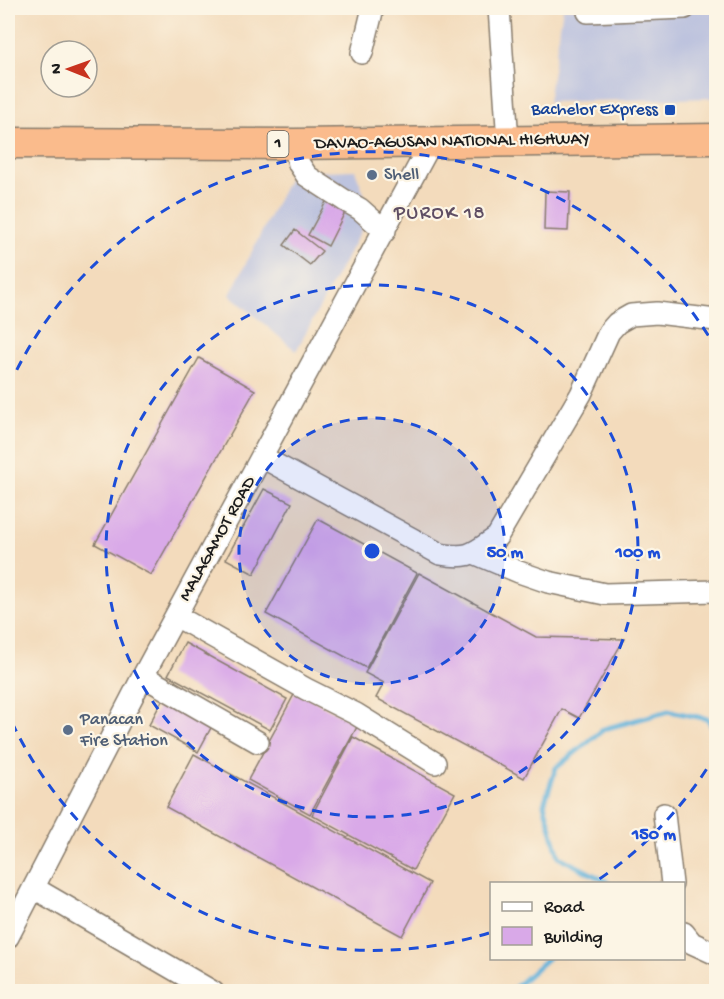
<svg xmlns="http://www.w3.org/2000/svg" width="724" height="999" font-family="'Gochi Hand',sans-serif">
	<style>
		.industrial { fill: #bdc3de }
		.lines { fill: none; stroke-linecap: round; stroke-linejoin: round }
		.stream { stroke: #5eb1da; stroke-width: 5 }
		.building { fill: #d9a9e8 }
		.minor-casing { stroke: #887c6c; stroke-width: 24 }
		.highway-casing { stroke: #887c6c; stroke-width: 33 }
		.minor { stroke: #fff; stroke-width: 21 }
		.highway { stroke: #fabb8c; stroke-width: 30 }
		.ring { fill: none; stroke: #1d4ed8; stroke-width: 3; stroke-dasharray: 10 8 }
		.transit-dot { fill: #1a4fb4; stroke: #fcf5e5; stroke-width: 2 }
		.service-dot { fill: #5c6f8a; stroke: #fcf5e5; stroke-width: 2 }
		.labels { text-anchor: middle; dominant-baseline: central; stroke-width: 4.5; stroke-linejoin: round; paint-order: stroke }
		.shield { fill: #fcf5e5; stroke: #5f5d58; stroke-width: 1.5 }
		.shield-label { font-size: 16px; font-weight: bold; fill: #1c1c1c }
		.transit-label { font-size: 18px; fill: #164399; stroke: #fcf5e5; text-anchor: end }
		.street-label { font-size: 18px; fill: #1c1c1c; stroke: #fcf5e5 }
		.service-label { font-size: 18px; fill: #4e5e75; stroke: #fcf5e5; text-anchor: start }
		.neighbourhood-label { font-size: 20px; letter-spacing: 1.5px; fill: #5e4d63; stroke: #fcf5e5 }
		.centre { fill: #1d4ed8; stroke: #fcf5e5; stroke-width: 3 }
		.ring-label { font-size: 18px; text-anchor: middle; font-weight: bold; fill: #1d4ed8; stroke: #fcf5e5; stroke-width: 4.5; stroke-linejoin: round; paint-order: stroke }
	</style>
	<rect width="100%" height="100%" fill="#fcf5e5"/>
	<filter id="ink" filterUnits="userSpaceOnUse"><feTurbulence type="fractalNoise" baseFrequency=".0167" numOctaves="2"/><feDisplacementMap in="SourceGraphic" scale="12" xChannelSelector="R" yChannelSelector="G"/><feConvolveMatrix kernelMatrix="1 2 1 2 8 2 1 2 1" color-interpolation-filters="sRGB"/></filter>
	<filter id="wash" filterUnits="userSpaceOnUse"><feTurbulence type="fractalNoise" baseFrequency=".008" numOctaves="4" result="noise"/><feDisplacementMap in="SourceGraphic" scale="24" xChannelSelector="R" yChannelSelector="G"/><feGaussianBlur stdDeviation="1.35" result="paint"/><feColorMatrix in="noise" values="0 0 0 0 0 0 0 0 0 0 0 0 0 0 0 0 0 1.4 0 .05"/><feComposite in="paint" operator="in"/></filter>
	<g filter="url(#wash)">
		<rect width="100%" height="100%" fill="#f3dbbc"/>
		<path class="industrial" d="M563 8H716V98L548 102Z
			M355 170 371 212 296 351 230 295 292 172Z"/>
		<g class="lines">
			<path class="stream" d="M607 884V882L559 857 544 804 556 768 604 729 669 711 708 719 716 735
				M510 992 548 958"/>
		</g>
		<g id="blocks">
			<path class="building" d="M545 191 570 192 568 231 544 230Z
				M327 200 346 210 328 246 308 235Z
				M295 230 322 251 310 265 284 245Z
				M199 358 255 390 151 575 95 544Z
				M264 489 292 503 254 574 226 559Z
				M318 519 417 573 366 668 266 614Z
				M419 573 536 637 624 639 579 718 562 709 524 778 376 698 384 683 365 673Z
				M185 643 287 699 270 730 168 675Z
				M296 691 358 725 310 814 248 780Z
				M164 697 213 724 198 752 149 725Z
				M353 737 455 793 413 870 312 815Z
				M194 754 430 883 402 936 166 807Z"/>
		</g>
	</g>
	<g filter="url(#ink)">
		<use href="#blocks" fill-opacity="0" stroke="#887c6c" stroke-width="1.5"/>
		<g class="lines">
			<defs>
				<path id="minor" d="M499 8 508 142
					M588 12 685 8
					M362 53 373 8
					M294 144 299 164 307 176 344 200 360 209 385 231
					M262 457 440 554C470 559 472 554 497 537L581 394 609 332 617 323 631 315 657 313 716 320
					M474 553 519 572 548 582 605 594 716 591
					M176 616 306 689 356 714 435 763
					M143 676 258 742
					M664 814 672 884
					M34 888 213 992
					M684 933 692 943 716 954
					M8 937 143 676 431 143"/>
				<path id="highway" d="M8 143 294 144 716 139"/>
			</defs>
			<use href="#minor" class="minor-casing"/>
			<use href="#highway" class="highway-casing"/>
			<use href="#minor" class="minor"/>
			<use href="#highway" class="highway"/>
		</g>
	</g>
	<circle cx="372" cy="551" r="133" fill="#1d4ed8" fill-opacity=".12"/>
	<g class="ring">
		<circle cx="372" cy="551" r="133"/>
		<circle cx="372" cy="551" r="266"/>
		<path d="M716 754A399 399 0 0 1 595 882M489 933A399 399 0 0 1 9 716M9 386A399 399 0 0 1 716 348"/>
	</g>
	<rect class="transit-dot" x="664" y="104" width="12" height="12" rx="3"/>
	<g class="service-dot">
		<circle cx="372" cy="175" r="6"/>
		<circle cx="68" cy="730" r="6"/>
	</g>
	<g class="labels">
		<rect class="shield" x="267.5" y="131" width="21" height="26" rx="4.5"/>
		<g class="shield-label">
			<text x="278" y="144">1</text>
		</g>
		<g class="transit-label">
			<text x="658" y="110">Bachelor Express</text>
		</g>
		<g class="street-label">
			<text transform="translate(452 142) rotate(-1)">DAVAO-AGUSAN NATIONAL HIGHWAY</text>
			<text transform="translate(218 539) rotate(-61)">MALAGAMOT ROAD</text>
		</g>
		<g class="service-label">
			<text x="384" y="175">Shell</text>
			<text x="80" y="720">Panacan<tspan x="80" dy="21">Fire Station</tspan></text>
		</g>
		<g class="neighbourhood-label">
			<text x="440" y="214">PUROK 18</text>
		</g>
	</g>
	<circle cx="372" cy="551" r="9" class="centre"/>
	<g class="ring-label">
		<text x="505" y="557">50 m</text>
		<text x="638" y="557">100 m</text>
		<text x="654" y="839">150 m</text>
	</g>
	<rect width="724" height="999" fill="none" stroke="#fcf5e5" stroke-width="30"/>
	<rect x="490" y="882" width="195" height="78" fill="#fcf5e5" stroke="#a29e95" stroke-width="1.5"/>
	<rect x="502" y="902" width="30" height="9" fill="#ffffff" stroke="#a29e95" stroke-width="1.5"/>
	<text x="544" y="912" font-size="18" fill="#1c1c1c">Road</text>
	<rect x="502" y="927" width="30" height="18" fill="#d9a9e8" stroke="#a29e95" stroke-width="1.5"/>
	<text x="544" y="942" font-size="18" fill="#1c1c1c">Building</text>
	<g transform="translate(69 69) rotate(271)"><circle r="28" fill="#fcf5e5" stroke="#a29e95" stroke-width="1.5"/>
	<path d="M0-4.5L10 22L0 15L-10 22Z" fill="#c8321e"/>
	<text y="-9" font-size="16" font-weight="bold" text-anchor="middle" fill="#1c1c1c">N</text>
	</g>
</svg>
